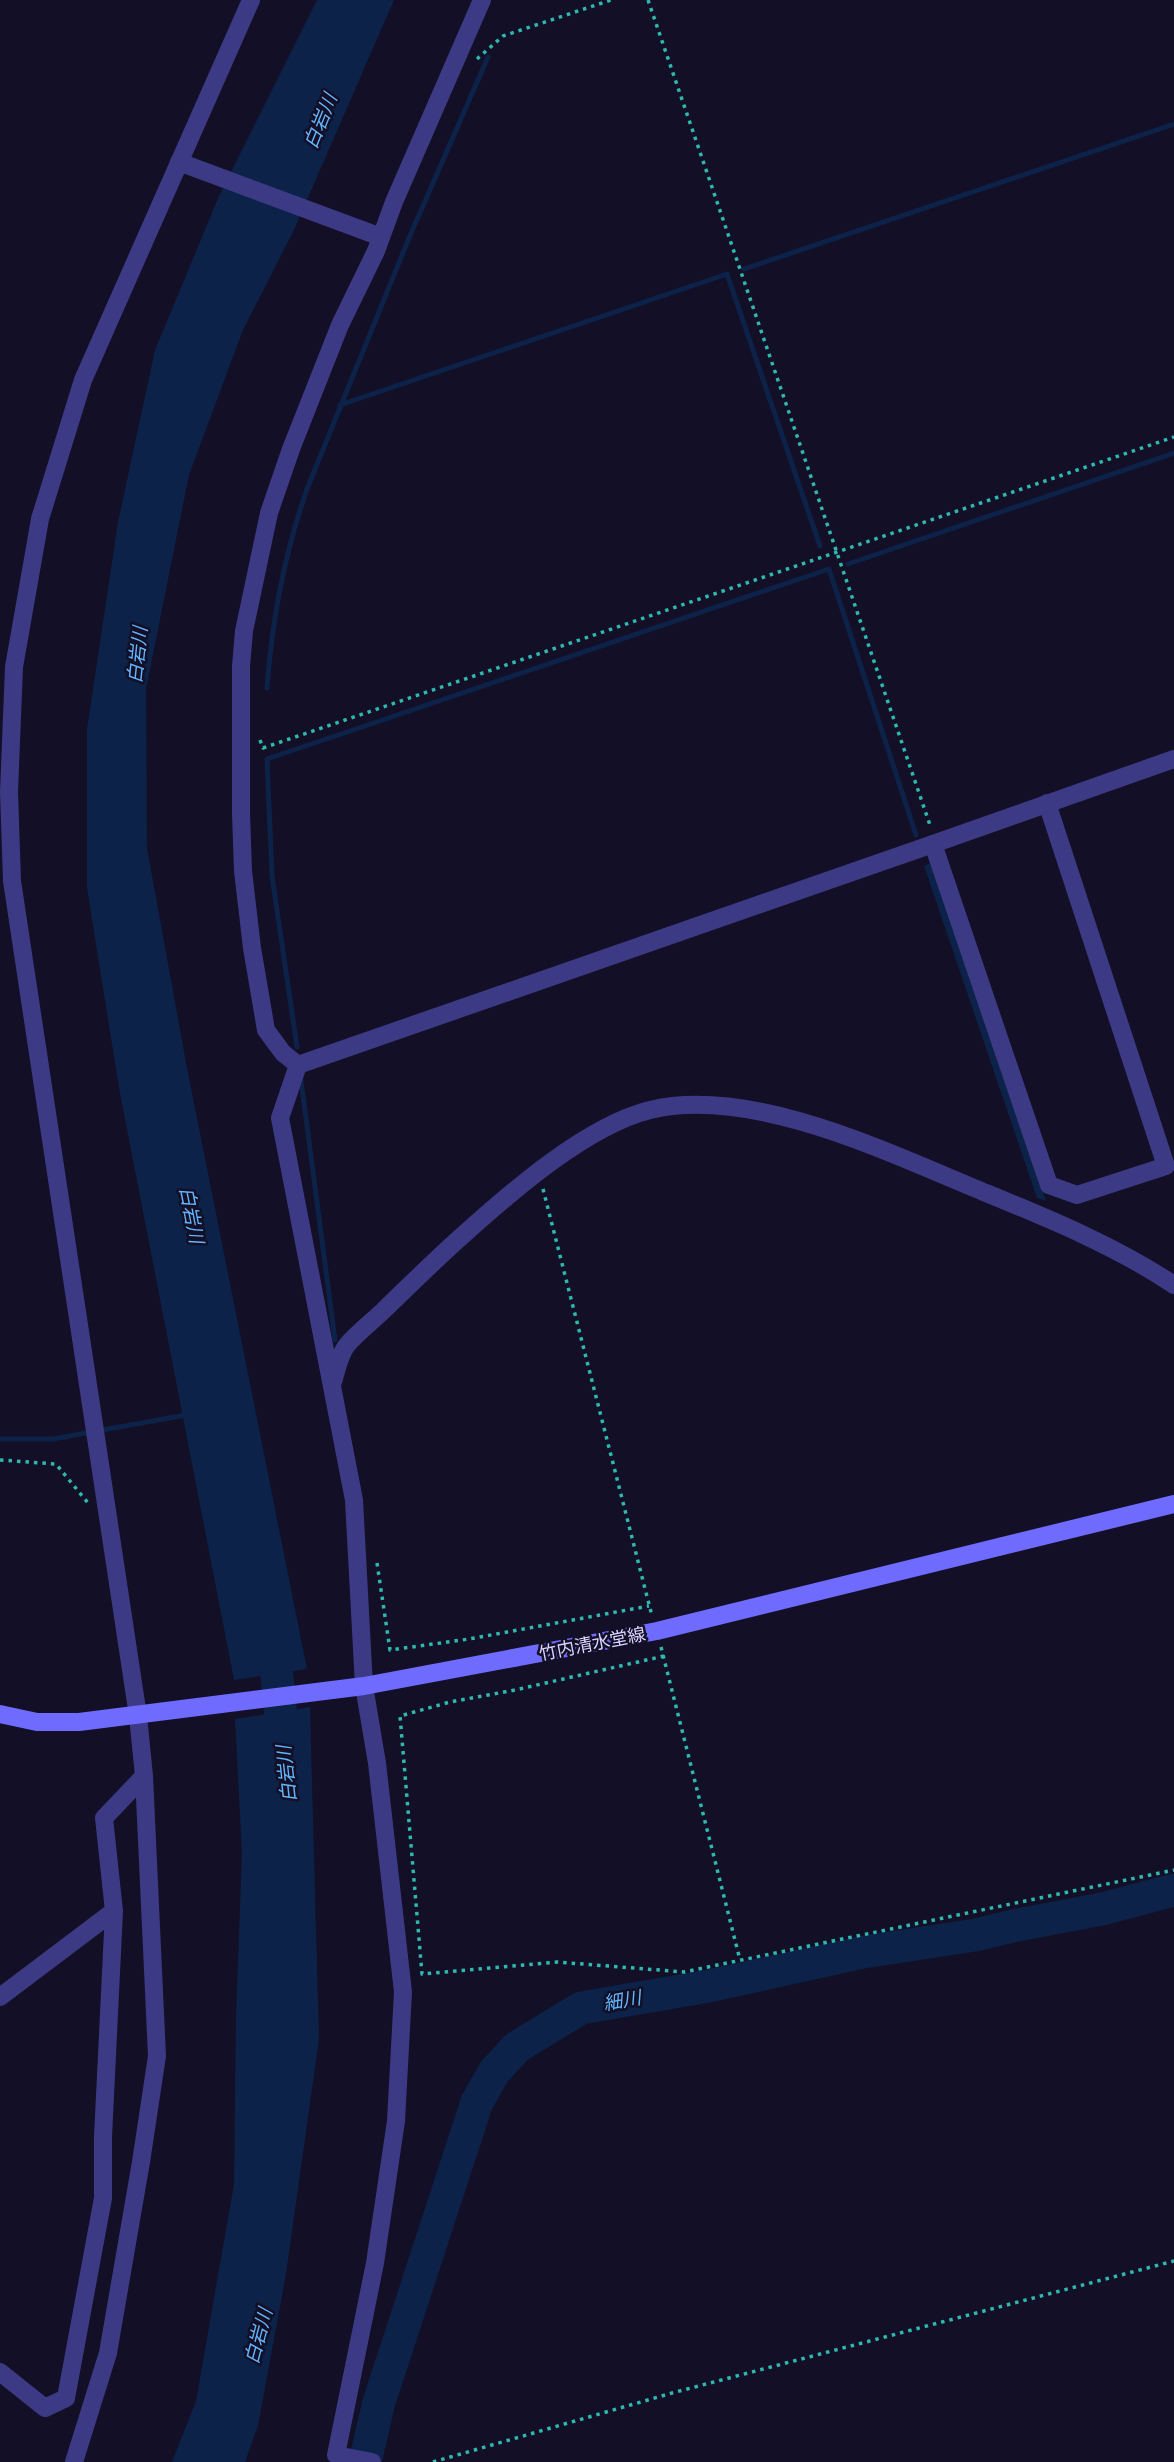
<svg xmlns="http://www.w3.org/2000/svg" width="1174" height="2462" font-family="'Open Sans','Noto Sans JP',sans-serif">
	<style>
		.water { fill: #0c2248 }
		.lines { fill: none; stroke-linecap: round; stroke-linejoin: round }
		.stream { stroke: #0c2248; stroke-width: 5 }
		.river { stroke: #0c2248; stroke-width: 33 }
		.path { stroke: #2fb8b0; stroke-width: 3.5; stroke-dasharray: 3.5 5; stroke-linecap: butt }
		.minor { stroke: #3d3a85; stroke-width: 18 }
		.tertiary { stroke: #3d3a85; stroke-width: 18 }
		.secondary { stroke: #6f6bff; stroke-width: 18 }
		.labels { text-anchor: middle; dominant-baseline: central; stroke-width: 5; stroke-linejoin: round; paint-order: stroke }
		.street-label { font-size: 18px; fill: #d9d4ff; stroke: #130f26 }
		.water-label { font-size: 19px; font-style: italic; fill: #62b6ff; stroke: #130f26 }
	</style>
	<rect width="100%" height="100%" fill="#130f26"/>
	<path class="water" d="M317 0H394L293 232 243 330 189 475 146 689 147 848 187 1068 307 1669 234 1680 119 1088 87 888V729L118 522 155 350 219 196Z
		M931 863 1046 1201 1037 1198 924 866Z
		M310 1707 319 2039 286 2274 258 2426 245 2462H172L196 2401 234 2184 236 2014 242 1854 235 1719Z"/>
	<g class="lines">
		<path class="stream" d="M744 269 1174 124
			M340 405 727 274 820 546
			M848 564 1174 453
			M267 688C272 619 284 555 307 489L409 238 488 57
			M297 1047 272 876 267 759 829 569 916 835
			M301 1080 335 1340
			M0 1439H53L191 1414"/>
		<path class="river" d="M272 1628 285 1756
			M365 2462 379 2402 477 2102 494 2072 517 2047 581 2008 709 1986 864 1952 975 1935 1017 1925 1102 1909 1174 1890"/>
		<path class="path" d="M648 0 931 828
			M477 59 503 36 611 0
			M260 740 263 748 1174 437
			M543 1189 652 1616
			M0 1460 56 1464 88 1503
			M377 1563 390 1650 469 1639 649 1606
			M661 1647 740 1960
			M664 1656 515 1690 450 1702 400 1716 422 1974 557 1962 684 1972 1174 1870
			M433 2462 672 2393 1174 2261"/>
		<path class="minor" d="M179 162 381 237
			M298 1065 933 844 1049 1185 1077 1195 1166 1166 1047 803
			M298 1065 280 1118 354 1500 364 1686 377 1763 403 1992 396 2121 375 2263 336 2455 372 2462
			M298 1065 283 1053 266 1030 252 948 243 871 241 813V666L244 631 269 513 291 449 340 325 376 251 394 202 482 0
			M332 1385C336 1373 339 1355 347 1345 358 1332 373 1321 385 1309 411 1284 436 1259 462 1236 511 1192 586 1126 650 1110 749 1086 883 1150 974 1188 1042 1216 1113 1244 1174 1285
			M0 1997 114 1911
			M0 2372 45 2408 66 2398 103 2198V2137L114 1911 104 1818 144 1776 138 1716 12 881 9 792 14 667 40 519 83 380 251 0
			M74 2462 108 2353 141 2162 157 2056 144 1776"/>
		<path class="tertiary" d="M933 844 1174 759"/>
		<path class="secondary" d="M0 1714 37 1722H79L364 1686 657 1631 1174 1504"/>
	</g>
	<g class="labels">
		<g class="street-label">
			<text transform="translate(592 1643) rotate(-11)">竹内清水堂線</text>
		</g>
		<g class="water-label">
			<text transform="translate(320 121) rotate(-68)">白岩川</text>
			<text transform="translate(137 655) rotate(-84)">白岩川</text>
			<text transform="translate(192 1215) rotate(79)">白岩川</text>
			<text transform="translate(286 1774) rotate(-96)">白岩川</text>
			<text transform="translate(622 2000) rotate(-10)">細川</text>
			<text transform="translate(258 2336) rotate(-75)">白岩川</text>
		</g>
	</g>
</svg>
